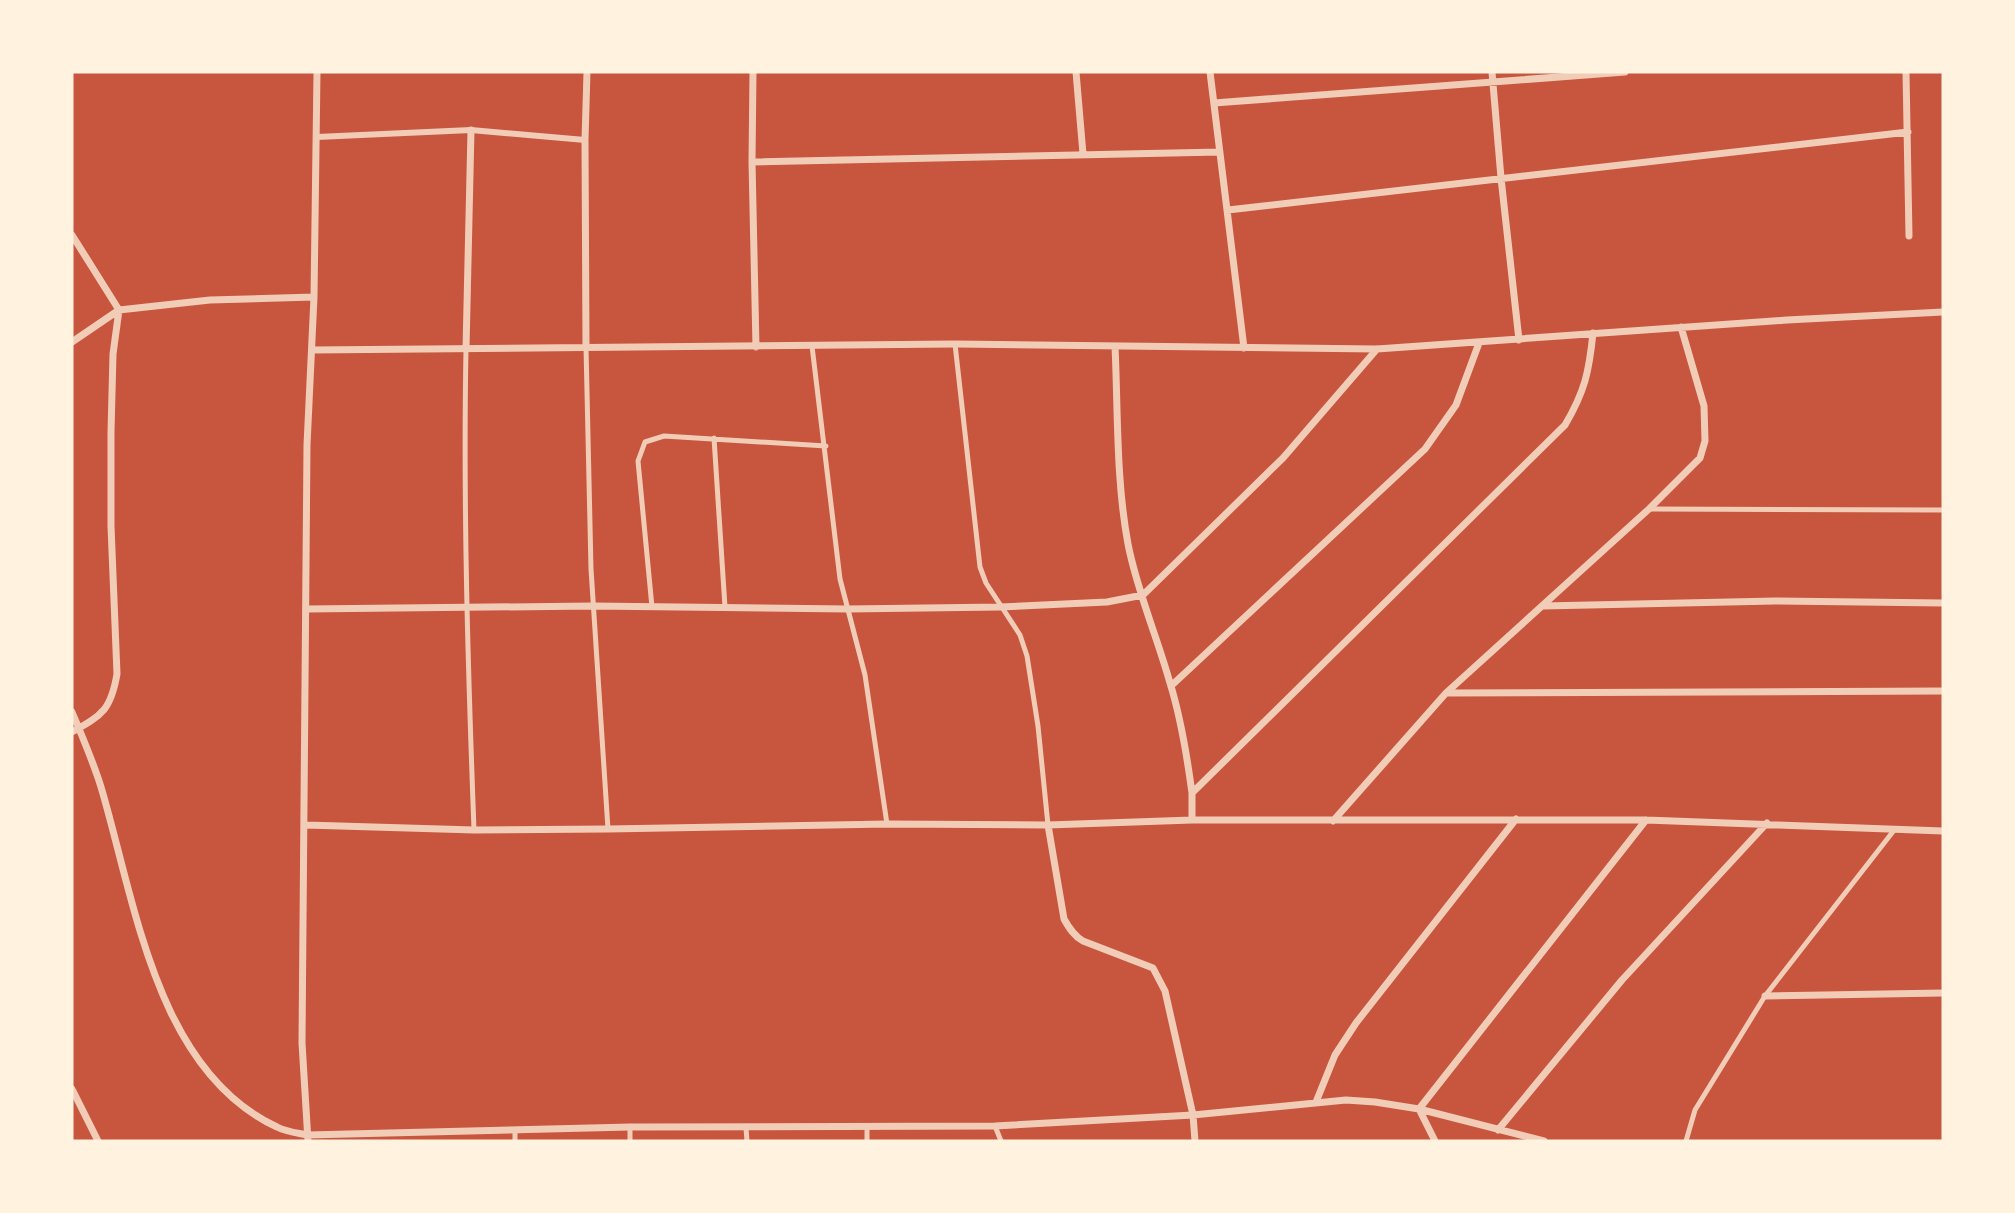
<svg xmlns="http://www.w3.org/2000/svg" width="2015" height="1213" font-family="'Times New Roman',serif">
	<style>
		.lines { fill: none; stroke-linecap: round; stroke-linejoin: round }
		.service { stroke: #f1ccb7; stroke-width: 5 }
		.pedestrian { stroke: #f1ccb7; stroke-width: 6 }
		.minor { stroke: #f1ccb7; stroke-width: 7 }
	</style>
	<rect width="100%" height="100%" fill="#c8553d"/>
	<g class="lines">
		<path class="service" d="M955 344 980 567 986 583 1020 635 1027 656 1038 726 1048 825
			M812 346 840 579 865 675 887 824
			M586 347 591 569 608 829
			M466 349C463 509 468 669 474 830
			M714 438 725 607
			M1649 509 1943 510
			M652 607 638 461 645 442 664 436 826 446
			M995 1126 1001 1141
			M630 1127V1141
			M867 1127V1141
			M746 1128 747 1141
			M515 1141V1131
			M1686 1141 1695 1110 1765 996 1895 829"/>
		<path class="pedestrian" d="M317 137 471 130 585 140"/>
		<path class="minor" d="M753 72 752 162 756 347
			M1076 72 1083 154
			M1210 72 1244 348
			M1492 72 1501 178 1519 340
			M1906 72 1909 236
			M1214 103 1625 72
			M752 162 1220 152
			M1228 210 1908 132
			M72 235 119 310 113 354 111 432V526L117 674C111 709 103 715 72 732
			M72 342 119 310 210 300 314 297
			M586 346 585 140 587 72
			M1115 346C1118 411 1116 480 1128 544 1137 591 1157 636 1170 683 1181 718 1187 756 1192 793
			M466 349 471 130
			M312 350 955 344 1377 349 1787 320 1943 312
			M1543 606 1775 601 1943 603
			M307 609 593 606 848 609 1000 607 1107 602 1143 595 1283 458 1377 349
			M1171 686 1425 449 1456 405 1479 343
			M1447 693 1943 691
			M72 712C82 736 93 761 101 787 135 901 156 1071 277 1127 286 1132 298 1133 308 1135L630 1127 995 1126 1193 1115 1346 1100 1375 1102 1419 1109 1544 1141
			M1192 820V793L1565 425C1585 391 1589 372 1593 333
			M1333 821 1446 693 1649 509 1700 458 1705 441 1704 406 1681 327
			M306 825 474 830 608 829 887 824 1048 825 1192 820H1646L1943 831
			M1048 825 1064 919C1069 928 1074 936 1083 941L1153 968 1165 991 1193 1115 1195 1141
			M1765 996 1943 993
			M72 1089 98 1141
			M1316 1102 1335 1055 1356 1023 1516 819
			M1498 1130 1622 980 1767 823
			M308 1141 302 1043 307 445 314 297 317 72
			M1435 1141 1419 1109 1646 820"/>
	</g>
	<rect width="2015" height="1213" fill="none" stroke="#fff3e0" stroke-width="147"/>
</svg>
